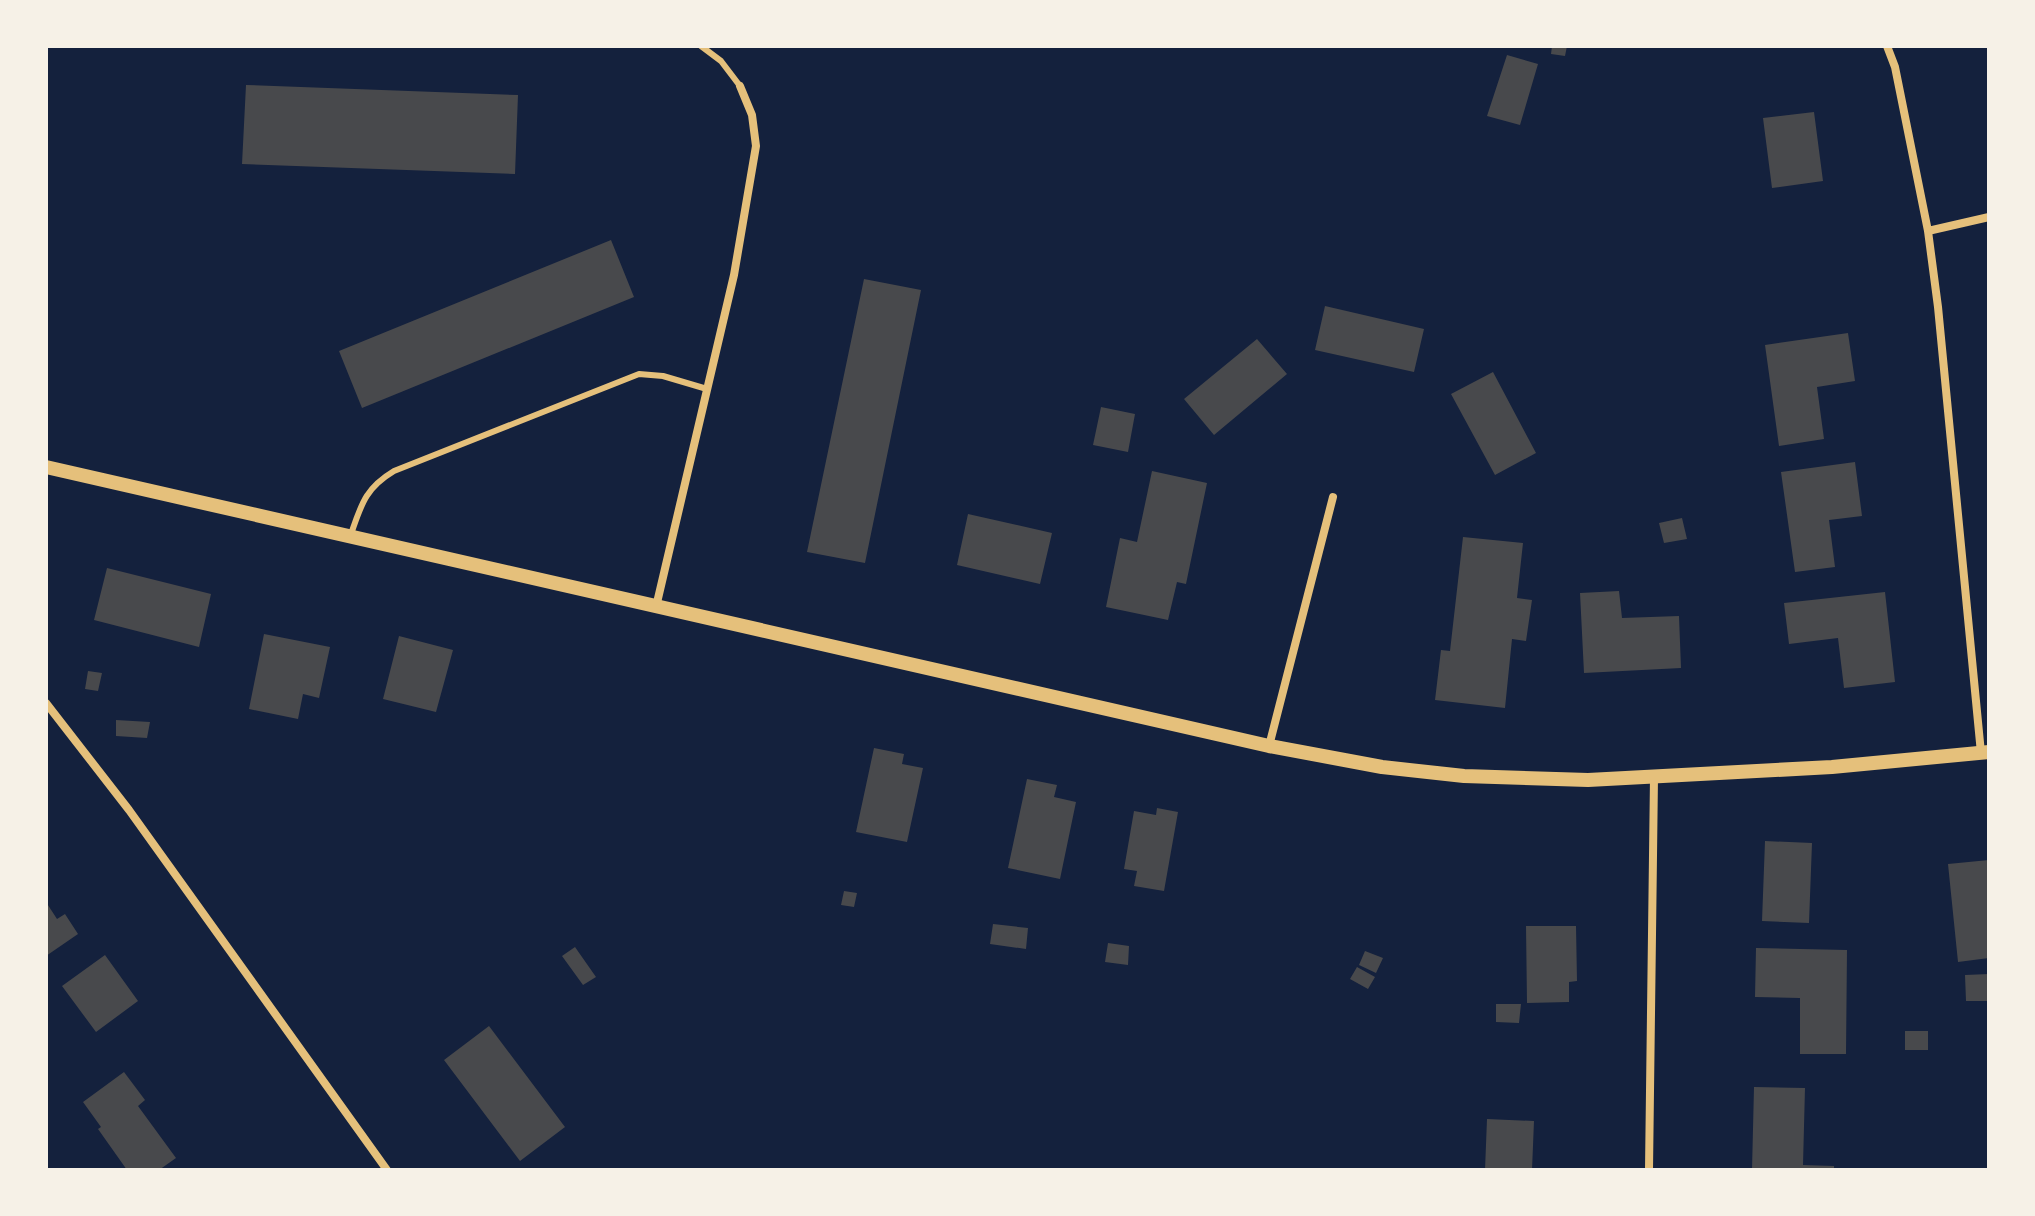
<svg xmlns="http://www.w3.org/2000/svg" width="2035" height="1216" font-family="Spectral,serif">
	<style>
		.building { fill: #48494c }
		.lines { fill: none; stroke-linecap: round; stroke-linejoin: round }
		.service { stroke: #e5c07b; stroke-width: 6 }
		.minor { stroke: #e5c07b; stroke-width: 8 }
		.tertiary { stroke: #e5c07b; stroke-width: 14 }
	</style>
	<rect width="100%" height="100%" fill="#14213d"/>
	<path class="building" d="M1552 46H1567L1565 56 1551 54Z
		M1507 55 1538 64 1520 125 1487 116Z
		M246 85 518 95 515 174 242 164Z
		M1814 112 1823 181 1772 188 1763 118Z
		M611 240 634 297 362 408 339 351Z
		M864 279 921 290 865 563 807 552Z
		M1325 306 1424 329 1414 372 1315 350Z
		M1848 333 1855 381 1817 387 1824 439 1779 446 1765 345Z
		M1257 339 1287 374 1214 435 1184 399Z
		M1493 372 1536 453 1495 475 1451 394Z
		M1101 407 1135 414 1128 452 1093 445Z
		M1855 462 1862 516 1829 520 1835 567 1795 572 1781 472Z
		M1152 471 1207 483 1186 584 1177 582 1168 620 1106 607 1120 538 1137 542Z
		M968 514 1052 533 1040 584 957 565Z
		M1682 518 1687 539 1664 543 1659 523Z
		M1463 537 1523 543 1517 598 1532 600 1526 641 1512 639 1505 708 1435 700 1441 650 1450 651Z
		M107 568 211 594 199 647 94 620Z
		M1619 591 1622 618 1679 616 1681 668 1584 673 1580 593Z
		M1885 592 1895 682 1844 688 1838 638 1789 644 1784 603Z
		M264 634 330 647 319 698 303 694 298 719 249 709Z
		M399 636 453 650 436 712 383 699Z
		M88 671 102 673 98 691 85 689Z
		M116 720 150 722 147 738 116 736Z
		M874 748 904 754 902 764 923 768 907 842 856 832Z
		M1027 779 1057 785 1054 797 1076 802 1060 879 1008 868Z
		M1157 808 1178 812 1164 891 1134 886 1137 871 1124 869 1134 811 1156 815Z
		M1765 841 1812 843 1809 923 1762 921Z
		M1989 860V958L1958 962 1948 864Z
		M844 891 857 893 854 907 841 905Z
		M46 902 57 919 65 914 78 934 46 956Z
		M993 924 1028 928 1026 949 990 944Z
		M1526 926H1576L1577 981 1569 982V1002L1527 1003Z
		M1108 943 1129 946 1128 965 1105 962Z
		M575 947 596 977 583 985 562 956Z
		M1756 948 1847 950 1846 1054H1800V998L1755 997Z
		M1365 951 1383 958 1376 973 1359 965Z
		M105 955 138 1001 96 1032 62 986Z
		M1357 967 1375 977 1368 989 1350 979Z
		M1989 974V1001H1966L1965 975Z
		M1496 1004H1521L1519 1023 1496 1022Z
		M489 1026 565 1127 520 1161 444 1060Z
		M1905 1031H1928V1050H1905Z
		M124 1072 145 1100 138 1106 176 1158 159 1170H127L98 1129 101 1127 83 1102Z
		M1754 1087 1805 1088 1803 1165 1834 1166V1170H1752Z
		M1487 1119 1534 1121 1532 1170H1485Z"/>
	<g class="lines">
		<path class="service" d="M701 46 721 61 740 86
			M350 537C361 506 364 489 394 471L639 374 663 376 707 389"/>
		<path class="minor" d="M1887 46 1895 67 1928 231 1938 307 1981 753
			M1928 231 1989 217
			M656 607 734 275 756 146 752 115 740 86
			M46 703 129 810 387 1170
			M1269 746 1333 497
			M1649 1170 1654 777"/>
		<path class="tertiary" d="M46 467 1269 746 1382 767 1464 776 1588 780 1832 767 1989 752"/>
	</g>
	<rect width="2035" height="1216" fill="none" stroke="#f6f1e7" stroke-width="96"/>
</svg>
